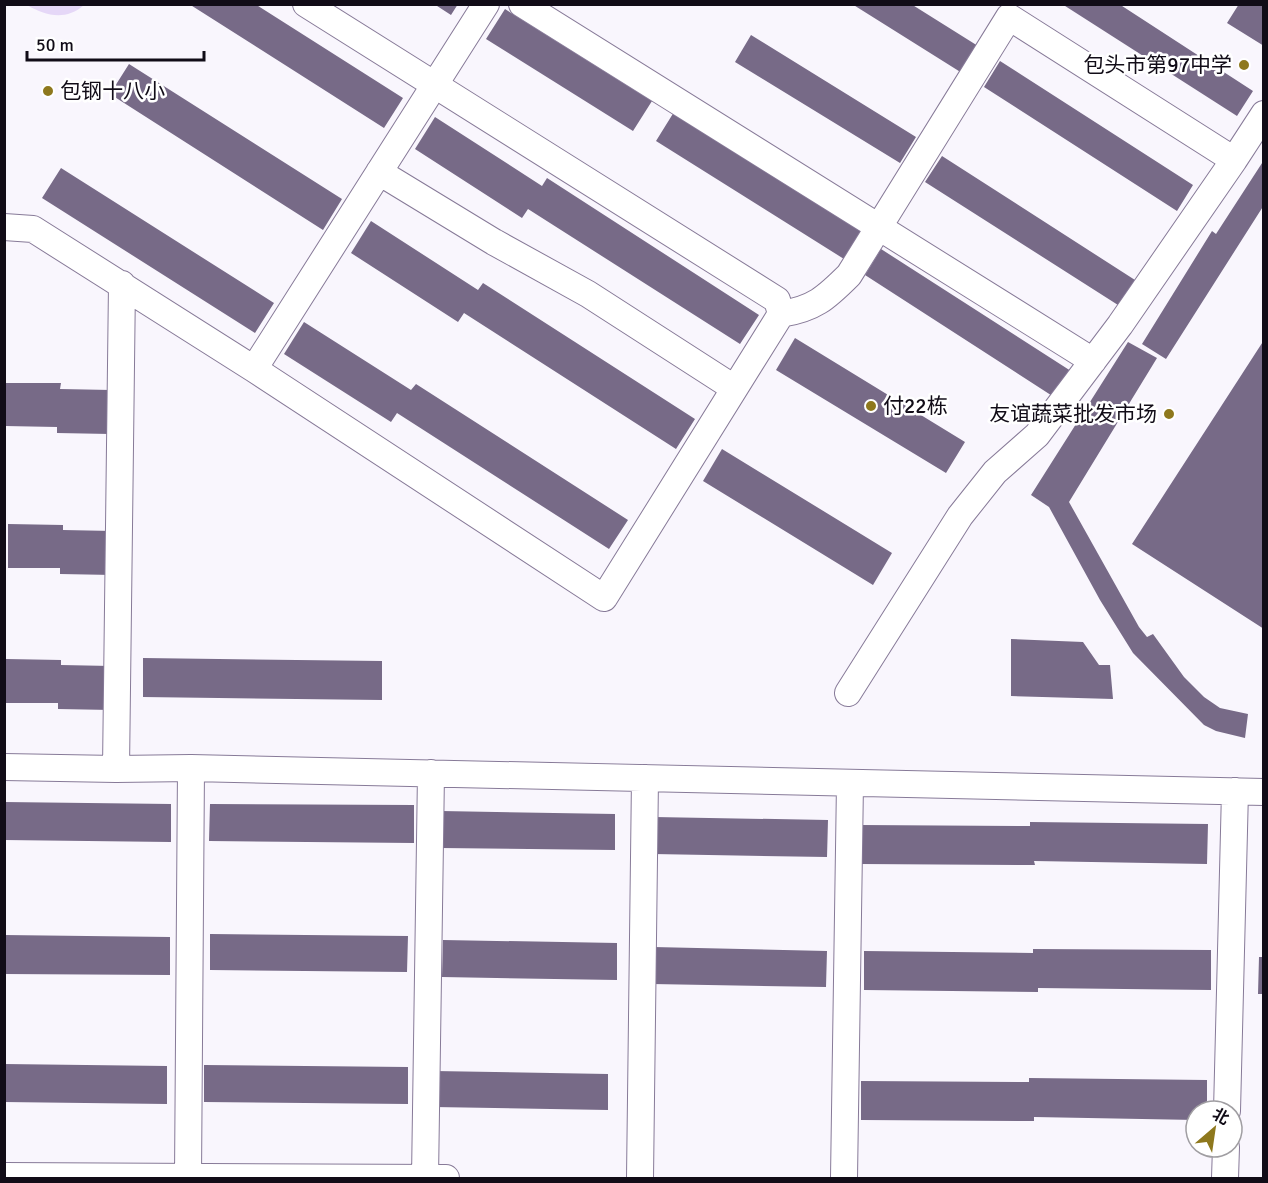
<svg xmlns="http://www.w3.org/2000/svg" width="1268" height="1183" font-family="Signika,'Noto Sans SC',sans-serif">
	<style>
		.green { fill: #e5d7f7 }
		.building { fill: #776a87 }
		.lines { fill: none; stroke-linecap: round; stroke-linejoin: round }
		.street-casing { stroke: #877a98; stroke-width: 28 }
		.street { stroke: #fff; stroke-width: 26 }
		.poi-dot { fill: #8e781d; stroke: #fff; stroke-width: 2 }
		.labels { text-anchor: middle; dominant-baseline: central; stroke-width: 5; stroke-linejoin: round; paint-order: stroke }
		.poi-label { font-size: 21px; fill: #110c17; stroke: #fff; text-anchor: end }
	</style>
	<rect width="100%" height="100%" fill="#f9f6fd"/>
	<path class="green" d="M27 5H84C66 21 45 16 27 5Z"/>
	<path class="building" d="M189 4H255L403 98 384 128Z
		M434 4H458L451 15Z
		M852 4H911L978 46 962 73Z
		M1062 4H1119L1253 91 1237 116Z
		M1239 4H1264V46L1227 23Z
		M505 9 652 101 633 131 486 39Z
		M751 35 916 137 900 163 735 62Z
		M1000 61 1193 185 1177 211 984 87Z
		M129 64 342 199 323 230 110 94Z
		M674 112 862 231 844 259 656 141Z
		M435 117 542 186 547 178 759 315 740 344 528 209 522 218 415 149Z
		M942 156 1135 280 1118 305 925 182Z
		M1264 160V205L1166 359 1142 344 1212 231 1216 234Z
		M61 168 274 303 255 333 42 198Z
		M371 221 478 290 483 283 695 419 676 449 464 313 458 322 351 253Z
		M881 249 1074 373 1057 399 865 275Z
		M304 322 411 390 416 384 628 520 609 549 397 413 391 422 284 354Z
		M795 338 965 442 946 473 776 370Z
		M1264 340V629L1132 544Z
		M1128 342 1157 358 1069 502 1139 627 1147 637 1153 634 1184 677 1204 697 1220 708 1248 714 1245 738 1216 731 1204 725 1133 653 1100 600 1049 507 1031 495Z
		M6 383H61L60 389 111 390 110 434 57 433V427L5 426Z
		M722 449 892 553 873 585 703 481Z
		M8 524 63 525V530L113 531V575L60 574V568H8Z
		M1011 639 1083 642 1099 665H1110L1113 699 1011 696Z
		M143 658 382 661V700L143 697Z
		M6 659 61 660V665L111 666V710L58 709V703H6Z
		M4 802 171 804V842L4 840Z
		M210 804 414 805V843L209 841Z
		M441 811 615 814V850L441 848Z
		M654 817 828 820 827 857 653 854Z
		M1030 822 1208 824 1207 864 1034 861 1035 865 861 864V825L1030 826Z
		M210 934 408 936 407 972 210 970Z
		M4 935 170 937V975L4 974Z
		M443 940 617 943V980L442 977Z
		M653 947 827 951 826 987 652 984Z
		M1033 949 1211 950V990L1038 988V992L864 990V951L1033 953Z
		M1259 957H1264V994H1258Z
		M4 1064 167 1066V1104L4 1102Z
		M204 1065 408 1067V1104L204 1102Z
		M434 1071 608 1074V1110L434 1107Z
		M1029 1078 1207 1080V1111H1196V1120L1034 1117V1121L861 1120V1081L1029 1082Z"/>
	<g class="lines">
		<defs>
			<path id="street" d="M306 4 777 300 781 314
				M522 4 1093 361
				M379 172 494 242 588 294 734 388
				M4 227 33 229 254 369 604 598 781 314C814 309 826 298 849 275L1009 17 1234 160
				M254 369 486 4
				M848 693 960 516 995 472 1037 435 1120 325 1234 160 1264 114
				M4 767 116 769 191 768 1264 792
				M116 769 122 284
				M1227 1111 1235 791
				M4 1176 446 1178
				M188 1177 191 768
				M425 1178 431 773
				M640 1178 645 778
				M844 1178 850 783
				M1225 1178 1226 1147"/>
		</defs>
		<use href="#street" class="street-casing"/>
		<use href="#street" class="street"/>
	</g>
	<g class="poi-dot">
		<circle cx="1244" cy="65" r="6"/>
		<circle cx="48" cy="91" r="6"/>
		<circle cx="871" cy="406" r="6"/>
		<circle cx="1169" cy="414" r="6"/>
	</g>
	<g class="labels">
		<g class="poi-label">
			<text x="1232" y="65">包头市第97中学</text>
			<text x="60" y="91" text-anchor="start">包钢十八小</text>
			<text x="883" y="406" text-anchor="start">付22栋</text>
			<text x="1157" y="414">友谊蔬菜批发市场</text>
		</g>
	</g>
	<rect width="1268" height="1183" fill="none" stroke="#110c17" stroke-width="12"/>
	<g transform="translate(1214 1129) rotate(29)"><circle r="28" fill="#ffffff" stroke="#a09ea2" stroke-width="1.5"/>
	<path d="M0-4.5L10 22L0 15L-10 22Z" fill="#8e781d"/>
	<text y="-9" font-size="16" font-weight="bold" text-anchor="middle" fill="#110c17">北</text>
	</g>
	<path d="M27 51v9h177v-9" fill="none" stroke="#110c17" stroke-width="3"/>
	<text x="36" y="51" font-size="18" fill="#110c17" stroke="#ffffff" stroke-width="4.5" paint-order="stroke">50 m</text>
</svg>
